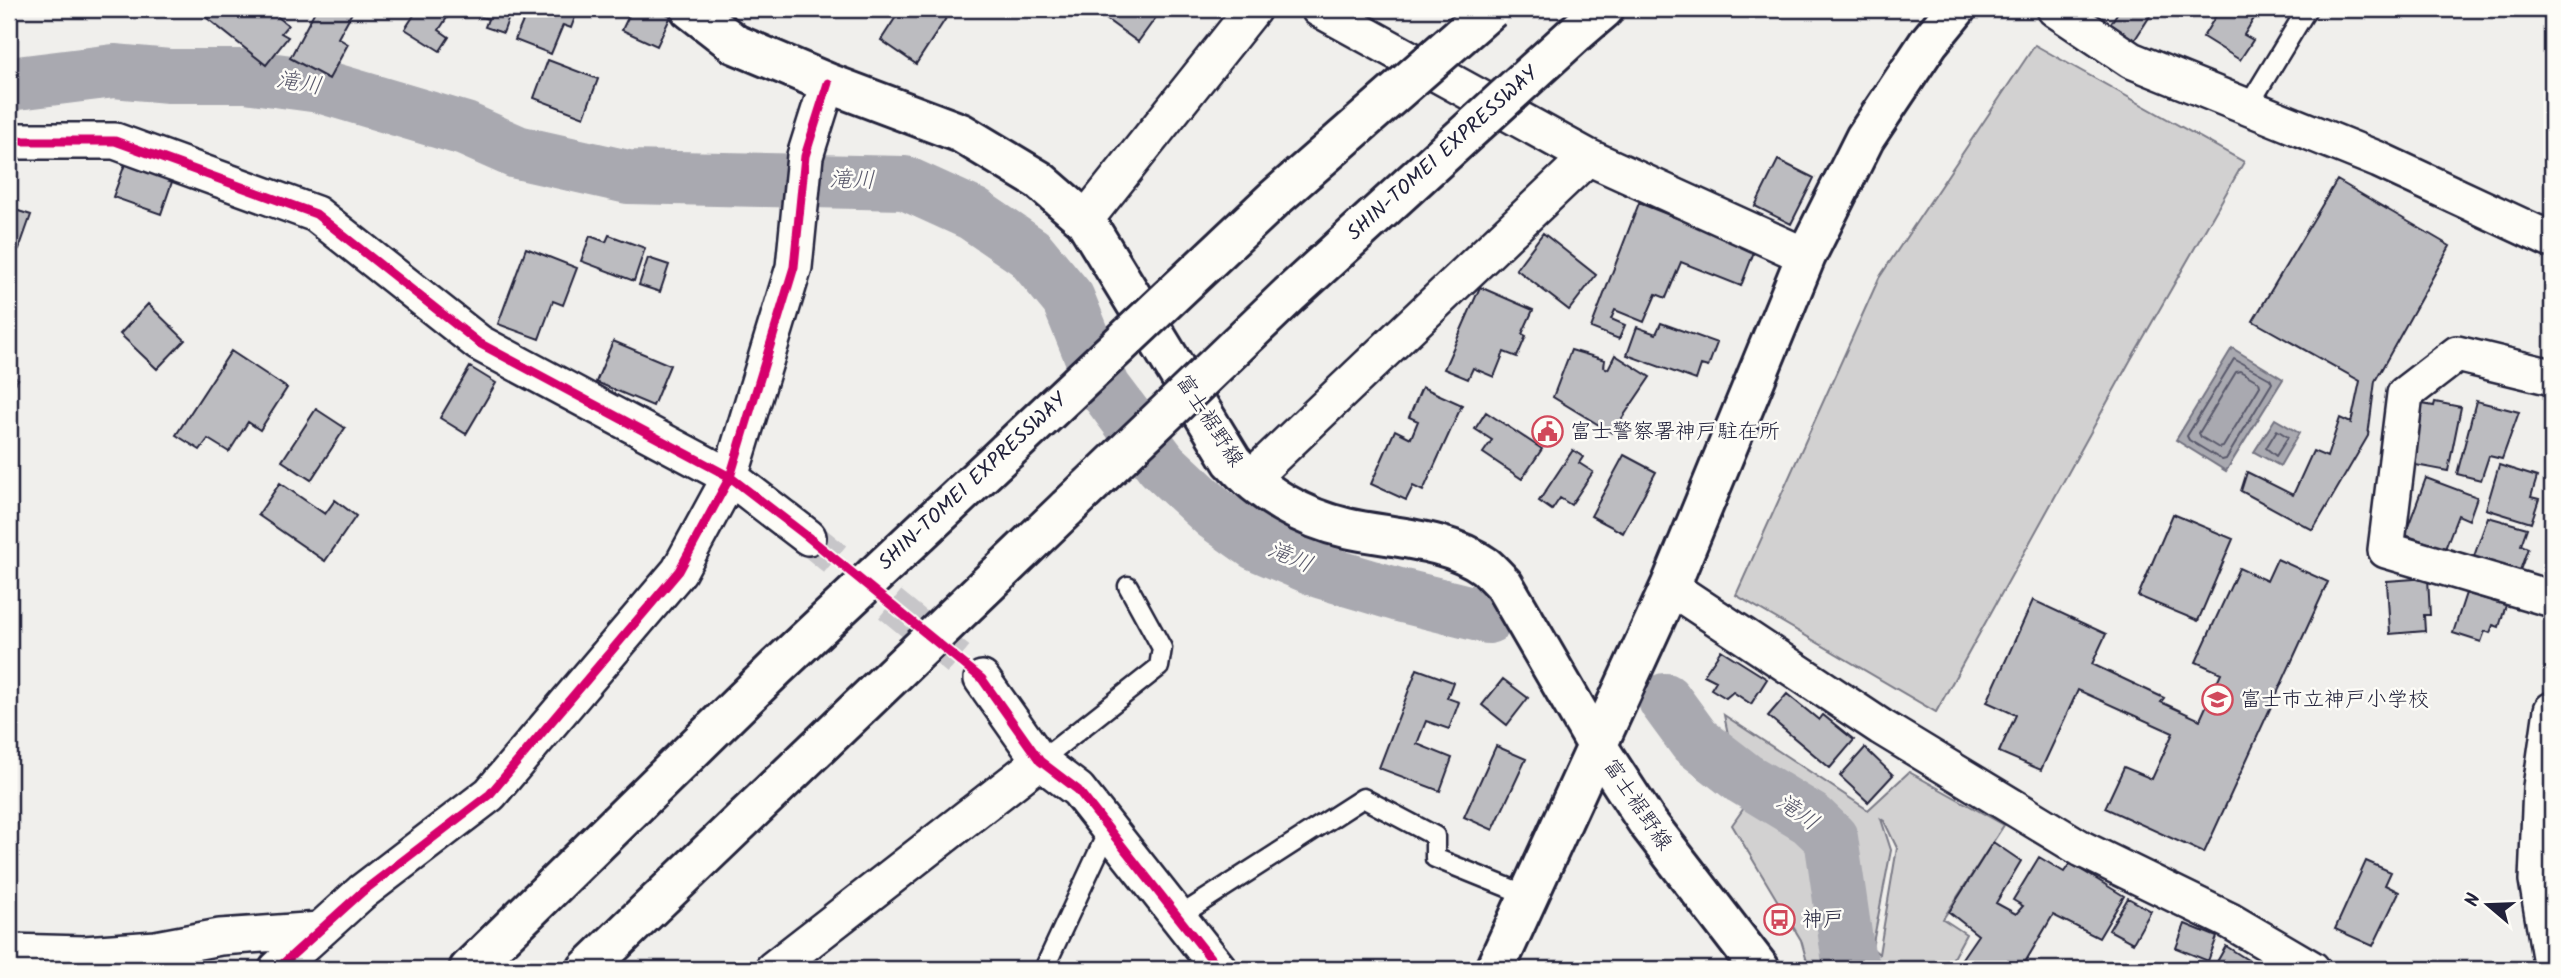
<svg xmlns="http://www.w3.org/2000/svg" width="2561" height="978" font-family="Kalam,'Klee One',sans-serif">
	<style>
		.green { fill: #d2d1d1; stroke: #7a7a86; stroke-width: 2; fill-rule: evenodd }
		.water { fill: #a9a9b0; stroke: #737381; stroke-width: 2 }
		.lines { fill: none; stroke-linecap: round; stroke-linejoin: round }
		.shore { stroke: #58586a; stroke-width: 2 }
		.river { stroke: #a9a9b0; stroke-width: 54 }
		.building { fill: #bcbcc0; stroke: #22223b; stroke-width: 2 }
		.minor-tunnel { stroke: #c7c6c9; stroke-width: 35; stroke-dasharray: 35 18; stroke-linecap: butt }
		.service-casing { stroke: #22223b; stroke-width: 23 }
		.minor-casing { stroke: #22223b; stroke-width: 40 }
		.tertiary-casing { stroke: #22223b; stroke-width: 44 }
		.primary-casing { stroke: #22223b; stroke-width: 44 }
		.motorway-casing { stroke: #22223b; stroke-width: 44 }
		.service { stroke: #fdfcf7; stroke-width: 18 }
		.minor { stroke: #fdfcf7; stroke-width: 35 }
		.tertiary { stroke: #fdfcf7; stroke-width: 38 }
		.primary { stroke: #fdfcf7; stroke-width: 38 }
		.motorway { stroke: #fdfcf7; stroke-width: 38 }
		.motorway-bridge-casing { stroke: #22223b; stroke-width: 44; stroke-linecap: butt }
		.motorway-bridge { stroke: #fdfcf7; stroke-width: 38 }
		.cycleway-casing { stroke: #fdfcf7; stroke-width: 13 }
		.cycleway { stroke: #d6006c; stroke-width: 9 }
		.labels { text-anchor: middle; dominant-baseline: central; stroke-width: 5; stroke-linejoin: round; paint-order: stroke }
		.street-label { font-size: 21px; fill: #22223b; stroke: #fdfcf7 }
		.poi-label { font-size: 21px; fill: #22223b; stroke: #fdfcf7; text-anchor: start }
		.water-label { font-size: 23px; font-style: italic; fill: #58586a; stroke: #fdfcf7 }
	</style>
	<rect width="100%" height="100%" fill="#f0efec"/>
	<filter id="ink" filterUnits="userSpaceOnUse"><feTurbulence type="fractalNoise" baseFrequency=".0143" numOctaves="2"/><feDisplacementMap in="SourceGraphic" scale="14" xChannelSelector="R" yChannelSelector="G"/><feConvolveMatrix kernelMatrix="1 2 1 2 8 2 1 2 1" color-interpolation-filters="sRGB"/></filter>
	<g filter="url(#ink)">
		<path class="green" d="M2035 45 2244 162 2130 361 1936 712 1736 595 1879 278Z
			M1724 715 1868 810 1909 772 2004 825 1943 919 1966 934 1947 969H1900L1894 965 1898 969H1809L1801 940 1732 825 1760 785 1729 739ZM1881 819 1884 821 1897 848 1879 954 1872 948 1891 850Z"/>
		<path class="water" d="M2232 348 2283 379 2226 471 2176 440Z
			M2275 419 2299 433 2280 466 2254 452Z"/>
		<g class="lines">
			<path class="shore" d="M2234 359 2270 379 2272 383 2226 459 2222 460 2189 440 2187 436Z
				M2240 371 2259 382 2260 386 2223 447 2219 448 2201 437 2199 433 2236 372Z
				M2277 430 2288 437 2276 456 2266 448Z"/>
			<path class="river" d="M9 84 114 71 169 76H246L320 86 465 129 517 152 628 177 905 183 973 214 1030 253 1068 299 1104 388 1162 465 1215 514 1257 544 1322 572 1399 595 1488 617
				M1665 700 1695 741 1743 778 1811 819 1831 838 1848 955 1854 969"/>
		</g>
		<path class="building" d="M214 9H268L288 25 281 33 288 37 266 65 207 18Z
			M316 9H354L338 38 348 44 329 79 290 58Z
			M418 9H443L450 13 439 30 449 37 440 51 405 29Z
			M472 9H512L503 33 485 27 488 19 471 13Z
			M528 9H578L571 28 563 25 551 54 515 40Z
			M632 9H655L671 16 657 46 622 30Z
			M901 9H952L916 64 881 40Z
			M1108 9H1162L1138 42 1102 16Z
			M2120 9H2139L2150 16 2134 41 2109 26Z
			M2220 9H2247L2256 15 2244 35 2253 40 2240 60 2203 37Z
			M548 60 598 79 584 117 534 98Z
			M128 156 175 173 161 214 113 197Z
			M1778 160 1814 178 1791 224 1755 206Z
			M2337 180 2450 246 2375 381 2368 436 2313 530 2241 491 2247 472 2293 495 2313 451 2327 457 2340 418 2351 423 2360 381 2253 321Z
			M1639 203 1755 249 1741 286 1681 262 1666 298 1656 294 1644 322 1615 310 1611 319 1625 325 1619 339 1591 328Z
			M9 208 31 215 19 249 13 245 9 258Z
			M1543 233 1596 275 1569 310 1516 269Z
			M609 235 645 248 634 281 581 261 590 236 606 242Z
			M526 248 577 268 563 305 553 301 539 339 498 324Z
			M648 258 669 265 660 292 639 285Z
			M1480 287 1533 310 1522 334 1526 336 1517 357 1504 352 1494 377 1473 368 1468 379 1444 369Z
			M148 304 185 340 157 369 120 334Z
			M1661 323 1717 343 1708 367 1701 365 1696 380 1627 355 1637 327 1656 334Z
			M613 341 670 365 653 406 596 382Z
			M1571 350 1605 360 1604 367 1608 369 1615 355 1650 377 1612 433 1553 397Z
			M231 351 287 388 260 430 248 422 229 452 208 439 200 450 176 435Z
			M470 367 496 383 466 434 440 418Z
			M9 374 18 379 9 394Z
			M1422 387 1462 405 1423 491 1413 486 1406 500 1371 484 1395 430 1411 438 1418 421 1409 417Z
			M2476 401 2519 412 2502 459 2489 456 2481 480 2457 474Z
			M2435 402 2461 407 2448 471 2410 464 2422 404 2434 406Z
			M316 409 345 428 311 480 282 461Z
			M1486 412 1542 449 1522 479 1483 453 1492 440 1475 429Z
			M1573 450 1583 457 1579 463 1593 472 1571 505 1560 498 1552 510 1539 501Z
			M1624 455 1656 472 1623 533 1591 516Z
			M2499 465 2537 477 2531 497 2539 499 2531 523 2486 509Z
			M2426 478 2477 497 2469 520 2458 515 2445 549 2405 535Z
			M280 483 325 514 335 500 356 516 325 561 258 515Z
			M2173 514 2233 539 2198 621 2138 596Z
			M2488 517 2527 528 2521 545 2528 548 2519 573 2473 559Z
			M2277 559 2328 582 2204 853 2105 808 2124 767 2152 779 2173 733 2078 690 2041 770 1999 752 2016 715 1987 702 2033 600 2106 634 2092 664 2164 698 2161 702 2200 720 2221 673 2196 662 2239 568 2267 581Z
			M2428 578 2430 615H2424L2425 631 2390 634 2387 581Z
			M2466 593 2506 605 2499 627 2493 625 2490 633 2485 631 2481 642 2453 633Z
			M1721 650 1767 679 1751 704 1733 692 1726 698 1711 689 1716 681 1704 675Z
			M1417 669 1453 682 1447 698 1459 702 1449 729 1426 721 1417 744 1452 758 1440 791 1379 768Z
			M1503 679 1528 698 1507 725 1482 705Z
			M1787 694 1819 720 1823 715 1854 740 1830 768 1768 716Z
			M1496 746 1526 759 1493 830 1464 817Z
			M1865 748 1893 775 1868 802 1840 776Z
			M1993 842 2021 861 1996 903 2016 914 2023 906 2013 900 2039 857 2064 872 2070 863 2124 896 2099 938 2053 915 2021 969 1956 967 1978 935 1949 912Z
			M2366 861 2391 872 2385 885 2399 892 2373 946 2335 929Z
			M2128 898 2151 911 2133 943 2109 930Z
			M2185 924 2217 937 2208 961 2176 948Z
			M2226 946 2254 964 2250 969H2218L2214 967Z"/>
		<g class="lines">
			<path class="minor-tunnel" d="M808 537 982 679"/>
			<defs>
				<path id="service" d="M2247 108 2307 9
					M1040 761 1159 667 1162 648 1128 586
					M1178 917 1363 798 1435 836V858L1529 896
					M1044 969 1109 829"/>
				<path id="minor" d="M1319 9 1588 157 1806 256
					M2055 9 2131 60 2379 160 2549 239
					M9 141H115L316 214 479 343 730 477 808 537
					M1085 220 1253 9
					M2552 377 2457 354 2405 394 2386 550 2552 599
					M1249 480 1588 157
					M1670 587 1881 727 2082 849 2230 921 2312 969
					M982 679 1040 761 1078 790 1219 969
					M9 952 84 954 156 949 220 937 320 930
					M277 969 362 892 490 794 679 571 730 477 794 267 805 156 828 83
					M773 969 1040 761
					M2552 969 2537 880 2541 787 2552 710"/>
				<path id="tertiary" d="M1495 969 1670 587 1806 256 1865 138 1929 42 1956 9"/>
				<path id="primary" d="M690 9 735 44 828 83 961 133 1039 180 1085 220 1232 461C1262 494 1302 518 1346 528 1391 538 1446 538 1485 566 1492 572 1498 579 1504 585L1598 747 1647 822 1760 969"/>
				<path id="motorway" d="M1576 33 1604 9
					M469 969 776 668 1007 451
					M587 969 1067 508"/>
			</defs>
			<use href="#service" class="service-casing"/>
			<use href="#minor" class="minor-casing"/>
			<use href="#tertiary" class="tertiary-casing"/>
			<use href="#primary" class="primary-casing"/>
			<use href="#motorway" class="motorway-casing"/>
			<use href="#service" class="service"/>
			<use href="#minor" class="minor"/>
			<use href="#tertiary" class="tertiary"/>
			<use href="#primary" class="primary"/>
			<use href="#motorway" class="motorway"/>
			<defs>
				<path id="motorway-bridge" d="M1007 451 1274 199 1491 9
					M1067 508 1289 295 1576 33"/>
			</defs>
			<use href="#motorway-bridge" class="motorway-bridge-casing"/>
			<use href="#motorway-bridge" class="motorway-bridge"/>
			<defs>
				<path id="cycleway" d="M9 141H115L316 214 479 343 730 477 808 537 982 679 1040 761 1078 790 1219 969
					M277 969 362 892 490 794 679 571 730 477 794 267 805 156 828 83"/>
			</defs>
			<use href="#cycleway" class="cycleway-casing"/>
			<use href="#cycleway" class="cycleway"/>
		</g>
	</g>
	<defs>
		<symbol id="civic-ring" viewBox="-11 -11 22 22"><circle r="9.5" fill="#fdfcf7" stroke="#d1495b" stroke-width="1.5"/><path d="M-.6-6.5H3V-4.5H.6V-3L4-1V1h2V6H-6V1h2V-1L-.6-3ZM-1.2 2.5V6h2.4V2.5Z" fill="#d1495b"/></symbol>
		<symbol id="school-ring" viewBox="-11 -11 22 22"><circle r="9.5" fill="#fdfcf7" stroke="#d1495b" stroke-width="1.5"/><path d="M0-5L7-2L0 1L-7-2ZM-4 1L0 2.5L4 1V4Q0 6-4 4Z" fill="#d1495b"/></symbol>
		<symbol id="bus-ring" viewBox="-11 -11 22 22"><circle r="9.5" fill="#fdfcf7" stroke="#d1495b" stroke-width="1.5"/><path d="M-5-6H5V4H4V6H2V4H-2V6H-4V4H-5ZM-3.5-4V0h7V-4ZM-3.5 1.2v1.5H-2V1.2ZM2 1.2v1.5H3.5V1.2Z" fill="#d1495b"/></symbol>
	</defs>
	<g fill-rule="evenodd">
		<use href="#civic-ring" x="1530" y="414" width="35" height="35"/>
		<use href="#school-ring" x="2200" y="682" width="35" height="35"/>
		<use href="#bus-ring" x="1762" y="902" width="35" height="35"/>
	</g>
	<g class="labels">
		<g class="street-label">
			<text transform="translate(1443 154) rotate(-42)">SHIN-TOMEI EXPRESSWAY</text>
			<text transform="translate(1209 421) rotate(57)">富士裾野線</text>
			<text transform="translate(973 482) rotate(-43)">SHIN-TOMEI EXPRESSWAY</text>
			<text transform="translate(1637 805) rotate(56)">富士裾野線</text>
		</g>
		<g class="poi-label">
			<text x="1570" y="432">富士警察署神戸駐在所</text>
			<text x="2240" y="700">富士市立神戸小学校</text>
			<text x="1802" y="920">神戸</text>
		</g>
		<g class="water-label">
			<text transform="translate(299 84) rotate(9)">滝川</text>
			<text transform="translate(852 181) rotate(1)">滝川</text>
			<text transform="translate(1290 558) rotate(23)">滝川</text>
			<text transform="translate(1797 813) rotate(35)">滝川</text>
		</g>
	</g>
	<rect width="2561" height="978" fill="none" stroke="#fdfcf7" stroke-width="35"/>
	<rect x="18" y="18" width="2526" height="943" fill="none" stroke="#22223b" stroke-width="2.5" filter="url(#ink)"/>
	<g transform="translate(2488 905) rotate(289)" stroke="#fdfcf7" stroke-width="5" paint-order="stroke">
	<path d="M0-5L12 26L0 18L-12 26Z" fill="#22223b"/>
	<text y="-10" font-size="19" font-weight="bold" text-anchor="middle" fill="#22223b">N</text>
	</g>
</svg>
